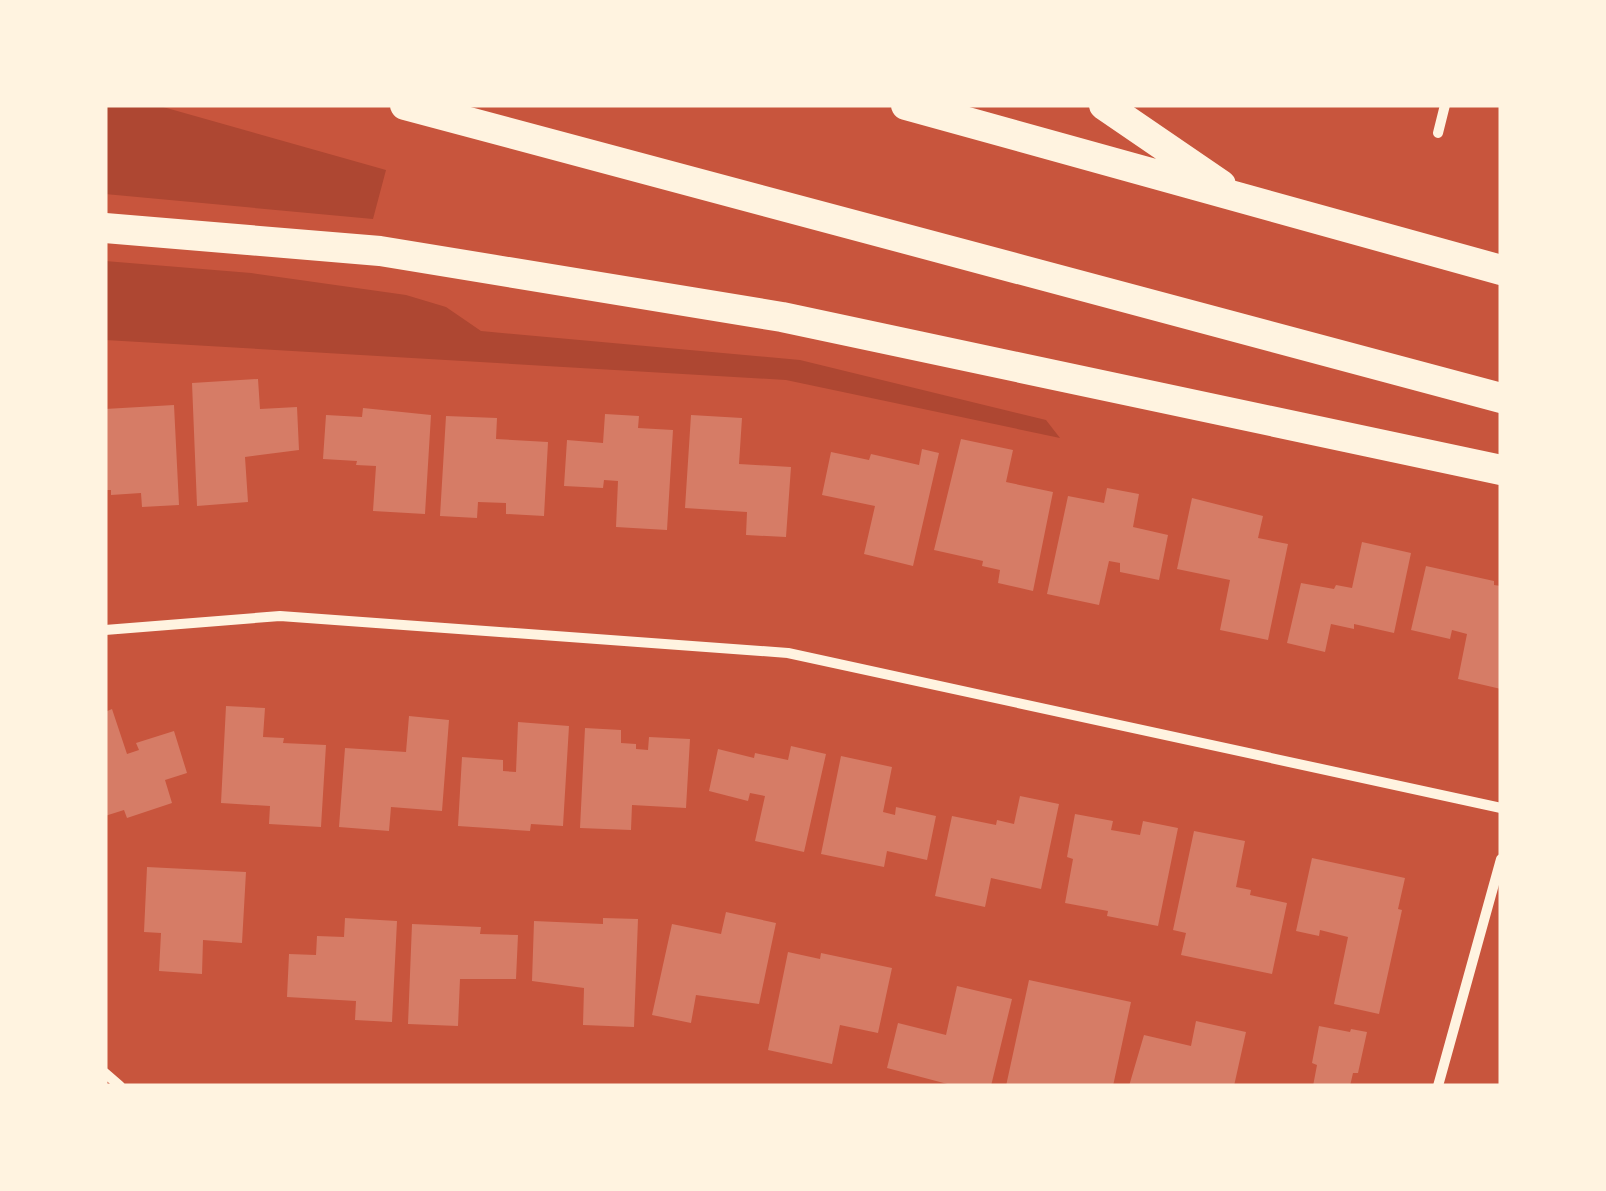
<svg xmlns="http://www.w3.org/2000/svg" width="1606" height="1191" font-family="Raleway,sans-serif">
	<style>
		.green { fill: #ae4732 }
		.building { fill: #d67c66 }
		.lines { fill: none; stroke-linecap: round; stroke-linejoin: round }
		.minor { stroke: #fff3e0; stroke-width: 10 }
		.motorway { stroke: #fff3e0; stroke-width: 30 }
	</style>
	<rect width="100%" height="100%" fill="#c8553d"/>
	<path class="green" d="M105 105H156L386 170 373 219 105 194Z
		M105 261 251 273 406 295 446 307 481 331 800 360 1046 420 1060 438 786 380 105 340Z"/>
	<path class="building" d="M258 379 260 409 297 407 299 450 245 457 248 502 197 506 192 383Z
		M174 405 179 505 142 507 141 493 111 495V490H105V409Z
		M363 408 431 415 425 514 373 511 376 466 356 465 357 461 323 459 326 415 362 417Z
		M605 414 639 416 638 428 673 430 667 530 616 527 618 481 604 480 603 488 564 486 567 440 603 443Z
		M691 415 742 418 739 464 791 467 786 537 746 535 747 512 685 508Z
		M446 416 497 418 496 439 548 442 544 516 506 514V503L478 502 477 518 440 516Z
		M961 439 1013 450 1006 482 1053 492 1033 591 998 583 1000 570 982 566 983 561 934 550Z
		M922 449 939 453 913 566 864 554 875 506 822 495 831 452 869 460 871 454 919 465Z
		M1107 488 1139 494 1133 527 1168 535 1159 580 1120 572V563L1109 561 1099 605 1047 594 1068 496 1104 503Z
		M1192 498 1263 516 1258 538 1288 544 1268 640 1220 630 1230 580 1177 569Z
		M1362 542 1411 553 1394 633 1354 624V629L1331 624 1325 652 1287 643 1301 583 1334 589 1336 585 1352 588Z
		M1426 566 1494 581V585L1501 586V689L1458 679 1467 634 1452 630 1450 639 1411 630Z
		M226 706 265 708 263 737 284 738 283 743 326 745 321 827 269 824 270 806 221 803Z
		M112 709 127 754 139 750 136 743 174 731 187 773 165 780 172 803 127 818 124 810 105 816V712Z
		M409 716 449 720 442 811 391 807 389 831 339 827 345 748 406 752Z
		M518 722 569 726 563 826 531 824 530 831 458 826 462 757 503 760V771L516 772Z
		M585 728 621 730V743L636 744V749L648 750 649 737 690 739 686 808 632 805 631 830 580 828Z
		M791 746 826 754 804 852 755 841 765 796 750 793 748 801 709 791 718 749 754 758 755 753 788 760Z
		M841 756 892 767 883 812 895 815 896 807 936 816 927 860 887 851 884 867 821 854Z
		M1020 796 1059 804 1041 889 991 878 985 907 935 896 952 816 996 825 997 820 1014 824Z
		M1075 814 1113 821 1111 830 1140 835 1143 821 1178 828 1158 926 1107 916 1108 911 1065 903 1073 859 1067 857Z
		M1194 831 1245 841 1236 887 1251 890 1250 895 1287 903 1272 974 1181 955 1186 933 1173 930Z
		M1312 858 1405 878 1398 909 1402 910 1379 1014 1334 1004 1348 937 1320 930 1319 936 1296 931Z
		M147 867 246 872 242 943 203 940 202 974 159 971 161 933 144 932Z
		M726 912 776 923 759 1004 696 995 691 1023 652 1015 672 924 721 934Z
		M345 918 397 921 392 1022 355 1020 356 1001 287 997 289 954 316 955 317 936 344 937Z
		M603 918 638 919 634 1027 583 1025 584 988 532 981 534 921 603 924Z
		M412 924 481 927 480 934 518 935 516 979H460L458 1026 408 1024Z
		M788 952 820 959 821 953 892 968 878 1033 840 1025 832 1064 768 1050Z
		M1029 980 1131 1002 1113 1086H1006Z
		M957 986 1012 999 991 1086H955L887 1068 898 1023 946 1035Z
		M1196 1021 1246 1032 1234 1086H1129L1144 1035 1191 1046Z
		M1319 1026 1350 1032 1351 1029 1367 1032 1358 1073H1353L1350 1086H1313L1317 1065 1312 1063Z"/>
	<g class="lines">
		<path class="minor" d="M1438 133 1445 105
			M105 630 280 616 788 653 1501 808
			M105 1073 120 1086
			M1438 1086 1501 859"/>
		<path class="motorway" d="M405 105 1501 398
			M906 105 1501 270
			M1104 105 1221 185
			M105 228 380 251 782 317 1501 470"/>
	</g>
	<rect width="1606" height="1191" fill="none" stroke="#fff3e0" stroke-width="215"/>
</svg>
